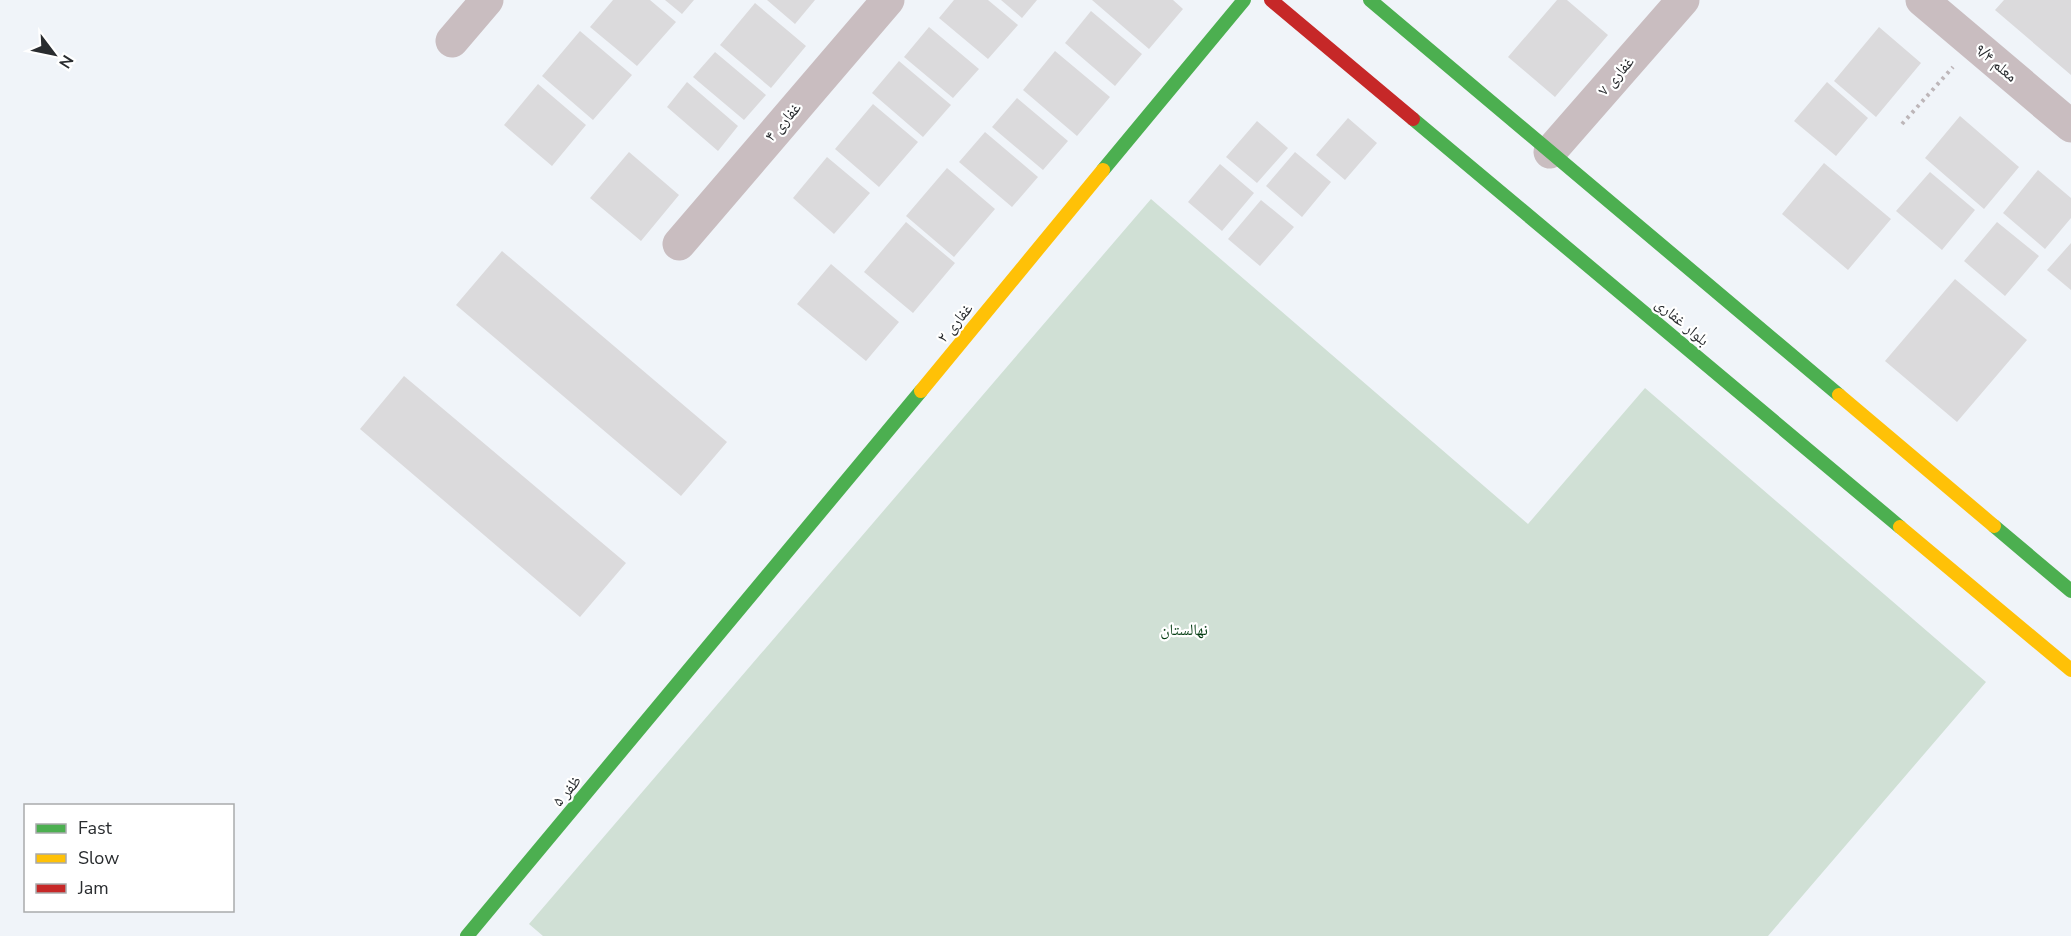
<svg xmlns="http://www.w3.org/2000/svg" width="2071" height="936" font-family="'Nunito Sans','Noto Naskh Arabic',sans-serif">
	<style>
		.green { fill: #d0e0d5 }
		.building { fill: #dbdadc }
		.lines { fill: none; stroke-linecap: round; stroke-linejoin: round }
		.path { stroke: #bdb6b9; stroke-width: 4; stroke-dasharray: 3 4.5; stroke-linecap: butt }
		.street { stroke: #c9bdc0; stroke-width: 33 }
		.fast { stroke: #4caf50; stroke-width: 14 }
		.slow { stroke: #ffc107; stroke-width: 14 }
		.jam { stroke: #c62828; stroke-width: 14 }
		.labels { text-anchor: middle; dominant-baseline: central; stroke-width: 4.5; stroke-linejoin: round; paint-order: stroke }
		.street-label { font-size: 16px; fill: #292c2f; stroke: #fff }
		.park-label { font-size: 16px; fill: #023b10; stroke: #fff }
	</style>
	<rect width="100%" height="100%" fill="#f0f4f9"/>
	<path class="green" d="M1151 199 1528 524 1645 388 1986 682 1768 936H543L529 924Z"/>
	<path class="building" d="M613 0H650L676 22 637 66 590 27Z
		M665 0H694L682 14Z
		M767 0H815L795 24Z
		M954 0H988L1018 25 988 59 939 18Z
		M1001 0H1037L1022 18Z
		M1092 0H1173L1183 9 1149 49Z
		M1557 0H1567L1608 35 1555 97 1508 57Z
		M2004 0H2071V75L1995 10Z
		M755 3 806 46 771 88 720 45Z
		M1091 11 1142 54 1115 86 1065 43Z
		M929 27 979 69 953 98 904 57Z
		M1879 27 1921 63 1876 117 1834 81Z
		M580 31 632 75 593 120 542 76Z
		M1055 51 1110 97 1077 136 1023 90Z
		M715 52 766 95 744 120 693 77Z
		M899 61 951 105 923 137 872 93Z
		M687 82 738 126 718 151 667 107Z
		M1827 82 1868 118 1836 156 1794 121Z
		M538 84 586 125 552 166 504 125Z
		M1017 98 1068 141 1043 170 992 127Z
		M873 104 918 142 879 187 835 149Z
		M1960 116 2019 167 1984 209 1925 158Z
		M1348 118 1377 143 1345 180 1316 155Z
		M1257 121 1288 148 1257 183 1226 157Z
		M985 132 1038 177 1012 207 959 162Z
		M629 152 679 195 641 241 590 198Z
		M1295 152 1331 182 1302 217 1266 186Z
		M827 157 870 193 834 234 793 198Z
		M1824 163 1891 219 1848 270 1782 214Z
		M1220 164 1254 193 1222 231 1188 202Z
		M947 168 995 209 954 257 906 216Z
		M2038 170 2071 198V218L2045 249 2003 213Z
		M1930 172 1975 210 1942 250 1896 211Z
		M1261 200 1294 227 1260 266 1228 239Z
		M906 222 955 263 913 313 864 272Z
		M1997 222 2039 256 2005 296 1964 261Z
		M2071 243V290L2047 270Z
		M502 251 727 442 681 496 456 305Z
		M831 264 899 322 866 361 797 304Z
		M1955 279 2027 340 1957 422 1885 361Z
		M404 376 626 563 580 617 360 429Z"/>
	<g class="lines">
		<path class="path" d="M1902 124 1953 67"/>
		<path class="street" d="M1922 0 2071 126
			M452 41 487 0
			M1550 152 1683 0
			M679 244 888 0"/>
		<path class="fast" d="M1370 0 1839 395
			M1413 119 1900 527
			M1103 170 1244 0
			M1994 526 2071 591
			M467 936 921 391"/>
		<path class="slow" d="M921 391 1103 170
			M1839 395 1994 526
			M1900 527 2071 670"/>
		<path class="jam" d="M1271 0 1413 119"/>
	</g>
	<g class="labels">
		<g class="street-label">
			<text transform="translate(1996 63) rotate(40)">معلم ۹/۴</text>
			<text transform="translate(1616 76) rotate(-49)">غفاری ۷</text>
			<text transform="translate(783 122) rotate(-49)">غفاری ۴</text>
			<text transform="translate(1682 322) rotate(40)">بلوار غفاری</text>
			<text transform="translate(955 323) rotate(-50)">غفاری ۲</text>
			<text transform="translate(567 791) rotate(-50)">ظفر ۵</text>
		</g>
		<g class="park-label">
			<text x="1184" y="630">نهالستان</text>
		</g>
	</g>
	<rect x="24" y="804" width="210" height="108" fill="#ffffff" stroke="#a9abac" stroke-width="1.5"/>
	<rect x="36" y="824" width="30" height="9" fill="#4caf50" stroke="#a9abac" stroke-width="1.5"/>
	<text x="78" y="834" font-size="18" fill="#292c2f">Fast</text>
	<rect x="36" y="854" width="30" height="9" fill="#ffc107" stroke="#a9abac" stroke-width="1.5"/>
	<text x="78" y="864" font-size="18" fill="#292c2f">Slow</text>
	<rect x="36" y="884" width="30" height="9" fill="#c62828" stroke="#a9abac" stroke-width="1.5"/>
	<text x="78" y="894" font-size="18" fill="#292c2f">Jam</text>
	<g transform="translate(54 54) rotate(122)" stroke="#ffffff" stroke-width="4.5" paint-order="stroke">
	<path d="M0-4.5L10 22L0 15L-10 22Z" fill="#292c2f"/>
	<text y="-9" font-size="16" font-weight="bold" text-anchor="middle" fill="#292c2f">N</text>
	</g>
</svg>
